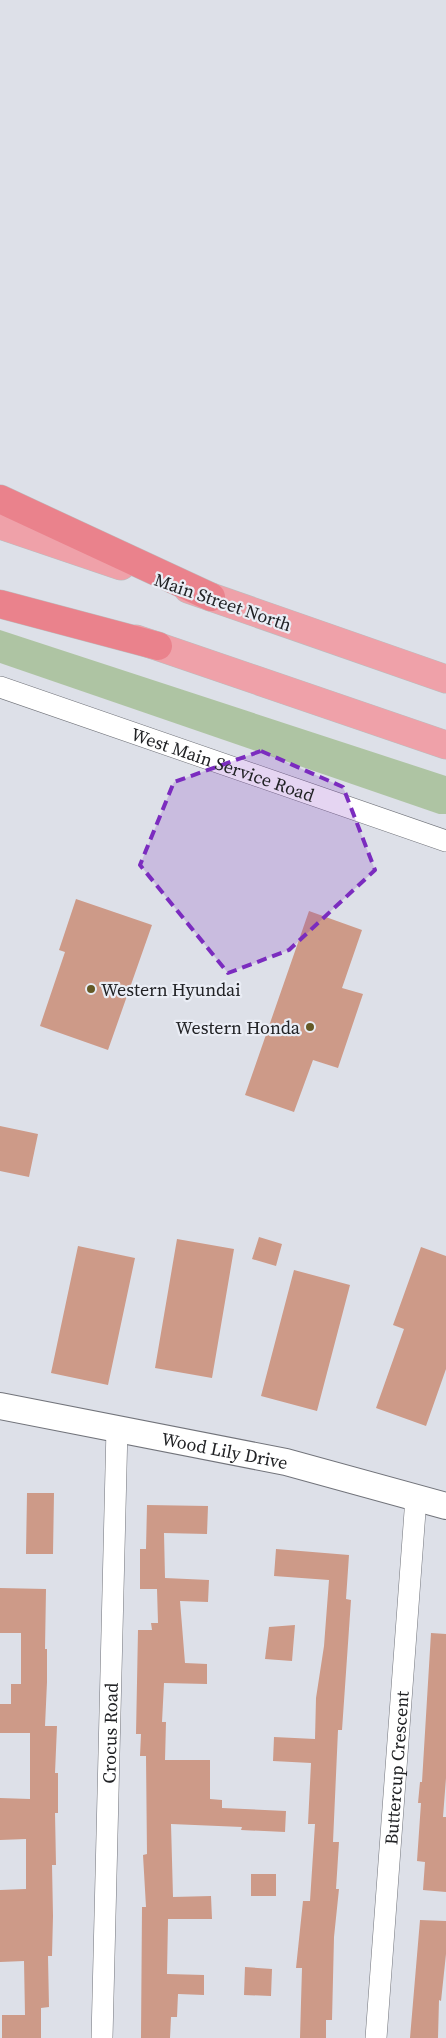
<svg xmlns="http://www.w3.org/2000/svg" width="446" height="2038" font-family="'Source Serif 4',serif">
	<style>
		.green { fill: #aec4a3 }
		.building { fill: #cd9a88 }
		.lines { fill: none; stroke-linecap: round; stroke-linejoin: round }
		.minor-casing { stroke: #72747b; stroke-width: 22 }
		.tertiary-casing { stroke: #72747b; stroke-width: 28 }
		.primary-casing { stroke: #bcbdbe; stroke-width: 29 }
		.trunk-casing { stroke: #bcbdbe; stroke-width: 29 }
		.minor { stroke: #fff; stroke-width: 21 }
		.tertiary { stroke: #fff; stroke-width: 26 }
		.primary { stroke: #efa1a9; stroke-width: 28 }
		.trunk { stroke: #ea828c; stroke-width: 28 }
		.marked { fill: #7b2cbf; fill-opacity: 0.2; stroke: #7b2cbf; stroke-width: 4; stroke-dasharray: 10 6; stroke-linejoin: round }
		.poi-dot { fill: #645926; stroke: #eaedf5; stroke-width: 2 }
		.labels { text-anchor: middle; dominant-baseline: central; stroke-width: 4.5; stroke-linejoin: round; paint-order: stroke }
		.street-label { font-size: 18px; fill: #212225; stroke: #eaedf5 }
		.poi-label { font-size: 18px; fill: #212225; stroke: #eaedf5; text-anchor: start }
	</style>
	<rect width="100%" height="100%" fill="#dde0e8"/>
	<path class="green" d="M0 630 446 776V814H439L0 663Z"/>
	<path class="building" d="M76 899 152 925 108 1050 40 1026 65 952 59 950Z
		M309 911 362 930 342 988 363 994 338 1068 313 1060 294 1112 245 1095Z
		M0 1126 38 1134 29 1177 0 1171Z
		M259 1237 282 1244 276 1266 252 1259Z
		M177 1239 234 1249 212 1378 155 1368Z
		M78 1246 135 1258 108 1385 51 1373Z
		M421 1247 446 1256V1369L426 1426 376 1408 404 1329 393 1325Z
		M294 1270 350 1285 317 1411 261 1396Z
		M27 1493H54L53 1554H26Z
		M147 1505 208 1506 207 1534 164 1533 165 1578 209 1580 208 1602 180 1601 185 1663 207 1664V1684L164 1683 162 1722H166L165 1760H210V1799L222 1800V1808L286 1811 285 1832 241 1830 242 1827 171 1824 173 1897 211 1896 212 1919H168L167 1974 204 1975V1995L178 1994 177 2017H171L170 2038H141L142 1907H146L143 1855 147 1854 146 1756H140L141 1734H136L138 1630H152L151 1623H158L157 1589H140V1549H146Z
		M276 1549 349 1555 346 1599 351 1600 342 1730H338L333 1842H339L336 1889H339L334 1937 332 2020H326V2038H300L302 1968H296L303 1901H310L315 1824H308L311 1763 273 1761 274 1737 315 1739 316 1698 324 1646 329 1580 274 1576Z
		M0 1588 46 1589 45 1649H47V1682L45 1726H57L55 1773H58V1813H55L56 1865H52L53 1916 52 1956H48L49 2007 41 2008V2038H2V2015H25L24 1961 0 1962V1890L26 1889V1839L0 1840V1798L30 1799V1733H0V1704H11V1684H21V1633H0Z
		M295 1625 292 1661 265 1659 269 1627Z
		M431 1633 446 1634V1778L443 1817H446V1892L423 1890 425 1862 417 1861 421 1803H418L420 1782H422Z
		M251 1874H276V1896H251Z
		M420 1920 446 1921V1954L441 2001 439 2000 438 2038H410Z
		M245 1967 272 1969 271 1996 244 1995Z"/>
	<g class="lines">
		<defs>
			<g id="minor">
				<path id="s1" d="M0 687 446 841"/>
				<path id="s2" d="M102 2038 117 1428"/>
				<path id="s3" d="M376 2038 416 1498"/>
			</g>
			<g id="tertiary">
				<path id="s4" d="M0 1406 286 1462 446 1506"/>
			</g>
			<path id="primary" d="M0 525 121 566
				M188 589 446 679
				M136 639 446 745"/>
			<path id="trunk" d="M0 499 211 597
				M0 604 158 646"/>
		</defs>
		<use href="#minor" class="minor-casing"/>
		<use href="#tertiary" class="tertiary-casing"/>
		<use href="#primary" class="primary-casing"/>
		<use href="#trunk" class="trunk-casing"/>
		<use href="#minor" class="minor"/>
		<use href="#tertiary" class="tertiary"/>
		<use href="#primary" class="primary"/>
		<use href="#trunk" class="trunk"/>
	</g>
	<path class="marked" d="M261 751 343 787 375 870 289 950 228 973 140 865 174 782Z"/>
	<g class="poi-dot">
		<circle cx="91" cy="989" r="5"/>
		<circle cx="310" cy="1027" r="5"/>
	</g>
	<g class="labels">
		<g class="street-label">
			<text transform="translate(223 602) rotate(19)">Main Street North</text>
			<text stroke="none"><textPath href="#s1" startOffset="236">West Main Service Road</textPath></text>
			<text stroke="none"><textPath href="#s4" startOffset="229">Wood Lily Drive</textPath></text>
			<text stroke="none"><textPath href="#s2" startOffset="305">Crocus Road</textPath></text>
			<text stroke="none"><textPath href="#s3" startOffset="271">Buttercup Crescent</textPath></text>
		</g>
		<g class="poi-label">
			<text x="101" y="989">Western Hyundai</text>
			<text x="300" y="1027" text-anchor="end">Western Honda</text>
		</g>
	</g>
</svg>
